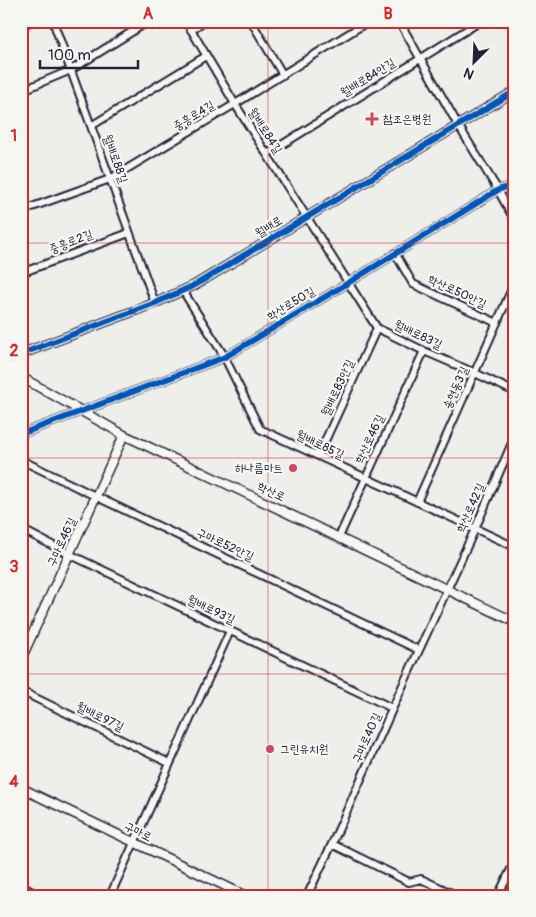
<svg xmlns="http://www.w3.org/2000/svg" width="536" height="917" font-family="Pangolin,'Poor Story',sans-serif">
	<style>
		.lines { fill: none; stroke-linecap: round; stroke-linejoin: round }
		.minor-casing { stroke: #22223b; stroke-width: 10 }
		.major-casing { stroke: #22223b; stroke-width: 11 }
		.minor { stroke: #f6f6f2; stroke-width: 6 }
		.major { stroke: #f6f6f2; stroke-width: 8 }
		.cycleway-casing { stroke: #f6f6f2; stroke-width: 9 }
		.cycleway { stroke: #0057b8; stroke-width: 6 }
		.grid { fill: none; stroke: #d62828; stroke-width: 1; stroke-opacity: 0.55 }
		.poi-dot { fill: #d1495b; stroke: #f6f6f2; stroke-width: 2 }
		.labels { text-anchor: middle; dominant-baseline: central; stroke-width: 4.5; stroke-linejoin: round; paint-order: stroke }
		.street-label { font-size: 12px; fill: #22223b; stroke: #f6f6f2 }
		.poi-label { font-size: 12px; fill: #22223b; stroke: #f6f6f2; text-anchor: start }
		.neatline { fill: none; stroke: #d62828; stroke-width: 2 }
		.grid-label { font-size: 16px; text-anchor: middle; font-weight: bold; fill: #d62828 }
	</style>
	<rect width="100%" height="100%" fill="#eeeeeb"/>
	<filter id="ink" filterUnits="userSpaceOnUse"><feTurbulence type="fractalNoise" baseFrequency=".02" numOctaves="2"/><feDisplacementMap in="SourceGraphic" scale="10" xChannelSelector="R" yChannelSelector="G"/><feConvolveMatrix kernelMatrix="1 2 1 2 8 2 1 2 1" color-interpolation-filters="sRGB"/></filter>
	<g filter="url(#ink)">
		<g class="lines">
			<defs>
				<path id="minor" d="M53 21 155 303
					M186 21 235 104 377 328 424 351 475 373 515 392
					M251 21 283 75
					M399 21 458 125 498 190 515 221
					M21 26 32 21
					M191 30 204 21
					M21 91 71 70 149 21
					M91 126 206 56
					M267 154 481 21
					M21 211 110 179 235 104 369 21
					M395 253 413 284 497 323
					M21 273 129 233
					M183 291 223 354 260 429 515 547
					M21 434 225 357 348 283 498 190 515 184
					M318 456 377 328
					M21 460 95 496 419 650
					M417 502 515 282
					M21 529 69 554 392 708
					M339 537 424 351
					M21 691 169 763
					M332 844 409 882 421 879 458 896
					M21 886 40 896
					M110 896 230 631
					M307 896 332 844 402 687 475 529 515 436
					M498 896 515 861"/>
				<path id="major" d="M21 354 155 303 195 285 515 91
					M21 377 124 435 515 622
					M21 659 124 435
					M21 788 246 896"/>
			</defs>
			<use href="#minor" class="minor-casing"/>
			<use href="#major" class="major-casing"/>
			<use href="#minor" class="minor"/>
			<use href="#major" class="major"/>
			<defs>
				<path id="cycleway" d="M21 354 155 303 195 285 515 91
					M21 434 225 357 348 283 498 190 515 184"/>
			</defs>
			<use href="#cycleway" class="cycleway-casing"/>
			<use href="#cycleway" class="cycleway"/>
		</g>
	</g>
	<path class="grid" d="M268 21V896M21 243H515M21 458H515M21 674H515"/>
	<g class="poi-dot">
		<path d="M369.5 111.5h5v5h5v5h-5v5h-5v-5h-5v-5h5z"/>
		<circle cx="293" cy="468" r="5"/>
		<circle cx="270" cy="749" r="5"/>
	</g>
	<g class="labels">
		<g class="street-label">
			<text transform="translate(368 78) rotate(-32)">월배로84안길</text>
			<text transform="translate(194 116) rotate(-31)">중흥로4길</text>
			<text transform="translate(265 131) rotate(57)">월배로84길</text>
			<text transform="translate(115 159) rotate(70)">월배로88길</text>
			<text transform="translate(269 227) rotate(-32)">월배로</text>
			<text transform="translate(71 242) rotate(-21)">중흥로2길</text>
			<text transform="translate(457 292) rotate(25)">학산로50안길</text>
			<text transform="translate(291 304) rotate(-31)">학산로50길</text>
			<text transform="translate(418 335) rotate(25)">월배로83길</text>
			<text transform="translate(338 388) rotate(-65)">월배로83안길</text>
			<text transform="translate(456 388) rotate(-66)">송현동3길</text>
			<text transform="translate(370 439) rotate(-65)">학산로46길</text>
			<text transform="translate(320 445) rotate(25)">월배로85길</text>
			<text transform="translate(271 492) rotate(25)">학산로</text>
			<text transform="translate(471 508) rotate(-66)">학산로42길</text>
			<text transform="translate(62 542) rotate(-65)">구마로46길</text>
			<text transform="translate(225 545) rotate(25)">구마로52안길</text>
			<text transform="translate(211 610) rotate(25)">월배로93길</text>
			<text transform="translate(100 717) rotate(26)">월배로97길</text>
			<text transform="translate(367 738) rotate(-66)">구마로40길</text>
			<text transform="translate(138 832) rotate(26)">구마로</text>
		</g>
		<g class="poi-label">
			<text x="383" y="119">참조은병원</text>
			<text x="283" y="468" text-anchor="end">하나름마트</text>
			<text x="280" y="749">그린유치원</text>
		</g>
	</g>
	<rect width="536" height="917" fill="none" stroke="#f6f6f2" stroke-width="55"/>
	<g transform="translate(474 62) rotate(204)" stroke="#f6f6f2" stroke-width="4" paint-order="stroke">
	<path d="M0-4L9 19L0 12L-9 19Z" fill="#22223b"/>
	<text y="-8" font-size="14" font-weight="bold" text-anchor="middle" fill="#22223b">N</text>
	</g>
	<path d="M40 60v8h98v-8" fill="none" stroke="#22223b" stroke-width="2.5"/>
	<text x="48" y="60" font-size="15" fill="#22223b" stroke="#f6f6f2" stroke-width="4" paint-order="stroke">100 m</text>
	<rect x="28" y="28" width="480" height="862" class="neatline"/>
	<g class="grid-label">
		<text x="148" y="19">A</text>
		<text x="388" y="19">B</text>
		<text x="14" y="141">1</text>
		<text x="14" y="356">2</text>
		<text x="14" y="572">3</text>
		<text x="14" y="787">4</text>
	</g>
</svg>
